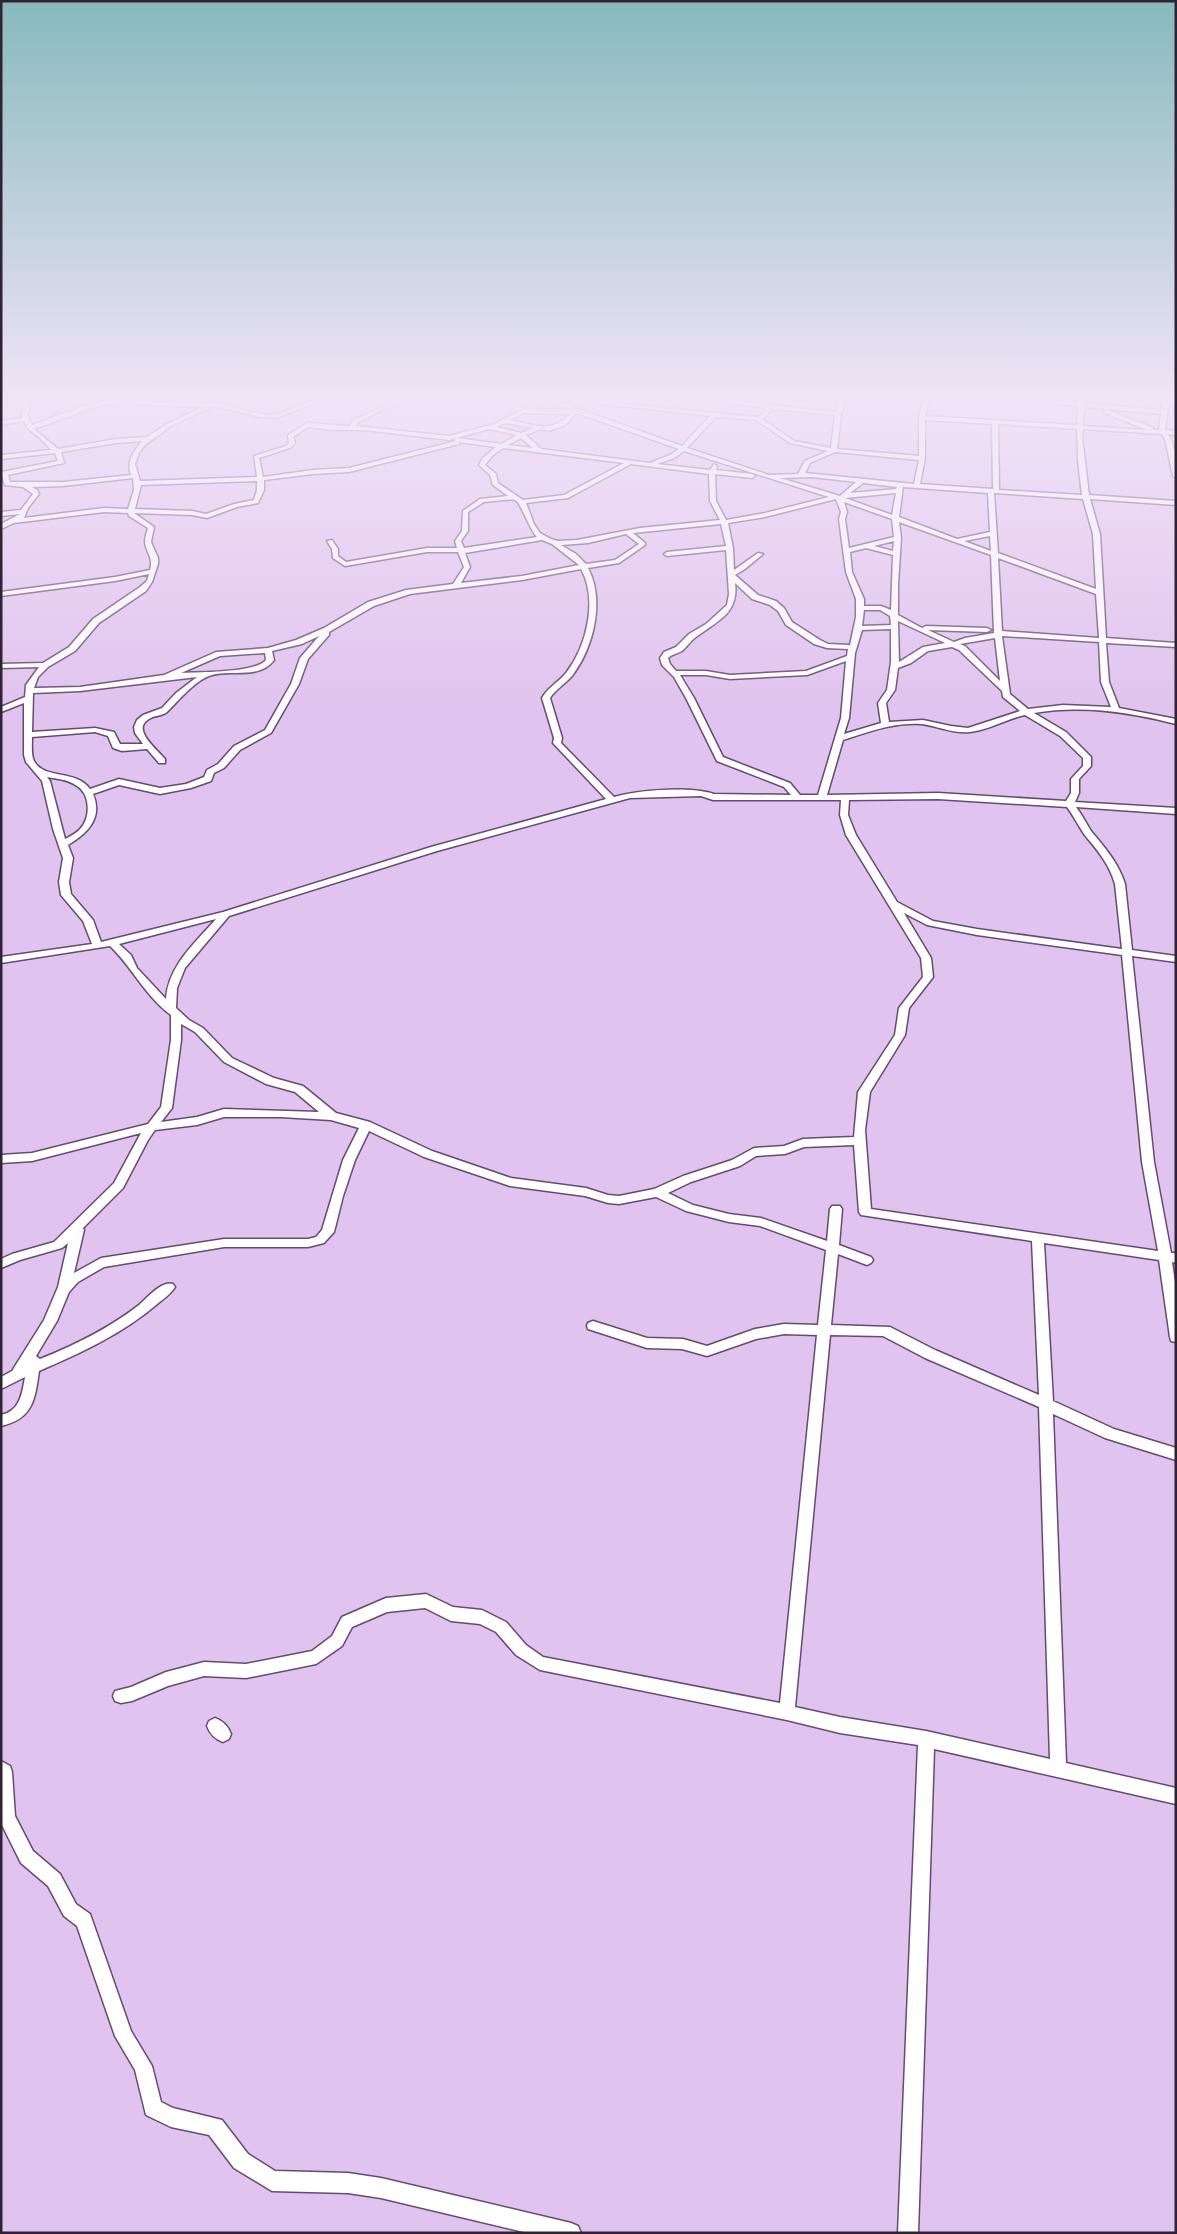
<svg xmlns="http://www.w3.org/2000/svg" width="1177" height="2234" font-family="'Exo 2',sans-serif">
	<style>
		.lines { fill: none; stroke-linecap: round; stroke-linejoin: round }
		.minor-casing { stroke: #654b71; stroke-width: 3 }
		.minor { fill: #fff; fill-rule: evenodd }
	</style>
	<rect width="100%" height="100%" fill="#e0c3ee"/>
	<g class="lines">
		<defs>
			<path id="minor" d="M23 400H29L27 405 30 408 27 414 32 425 81 407 111 400 208 404 218 400H225L219 403C234 407 262 417 277 414 293 410 307 400 323 400L276 418 261 417 214 406 200 412 171 426 146 444 139 453 135 464 140 481 257 477 254 456 286 446 289 443 288 435 307 423 350 426 352 421 396 400H403L357 423 356 426 449 436 494 424 525 408 536 400H542L530 409 571 410 545 400H553L682 446 710 416 585 402 588 400 755 417 760 416 766 408 705 400H723L836 412 840 400H846L841 414 837 449 919 456V418L923 400H929L925 416 1077 425 1078 406 1027 400 1079 403V400H1085L1084 403 1161 410 1163 400H1169L1165 430 1176 431V435L1168 434C1176 446 1176 464 1176 478L1173 476 1165 439 1162 434 1083 429 1082 436 1089 495 1176 501V505L1090 499 1100 534 1106 638 1176 643V647L1106 643 1109 682 1119 708 1176 719V724C1129 712 1082 705 1034 713L1066 732 1091 757V766L1079 779V793L1075 802 1176 808V814L1076 807C1082 815 1086 823 1091 831 1105 848 1118 862 1125 884L1132 950 1176 956V962L1132 956 1154 1162 1171 1253H1176V1263L1172 1262 1176 1289V1342L1171 1341 1170 1337 1159 1260 1044 1243 1053 1401 1114 1429 1176 1448V1460L1105 1438 1053 1414 1066 1763 1176 1788V1804L934 1749 918 2233H898L918 1745 840 1733 787 1720 540 1670 516 1655 496 1632 480 1624 451 1621 425 1608 387 1612 352 1627 342 1646 316 1664 246 1678 204 1676 168 1686 132 1701 121 1703 115 1701 113 1696 115 1691 131 1687 166 1672 204 1662 246 1664 312 1651 332 1636 342 1617 386 1598 426 1594 453 1607 482 1610 506 1622 526 1645 543 1657 780 1703 817 1335 784 1334 756 1339 707 1356 682 1349 647 1348 588 1329 587 1326 588 1323 593 1321 647 1338 683 1339 707 1346 755 1329 784 1324 818 1325 826 1250 760 1226 729 1222 686 1211 656 1197 619 1204 608 1203 585 1196 510 1186 424 1157 369 1131 355 1160 343 1196 334 1232 324 1243 308 1247H224L104 1267 78 1282 69 1292 57 1321 36 1356 40 1359C75 1345 108 1329 139 1305 147 1298 162 1280 173 1284L175 1287C171 1294 162 1300 156 1305 120 1335 81 1353 39 1371 35 1399 33 1419 1 1426V1415C20 1411 22 1394 25 1377L1 1389V1377L12 1371 44 1320 58 1287 68 1243 62 1248 20 1260 1 1268V1259L12 1254 54 1242 114 1183 141 1133 32 1161 1 1163V1155L32 1153 148 1124 161 1107 171 1040V1015C146 997 132 967 110 946L1 963V957L92 944 83 921 61 895 59 882 63 858 53 829 42 781 26 762 24 755V703L1 712V707L25 697 26 685 39 667 1 668V664L43 663 69 647 93 619 140 587 147 581 149 574 115 581 1 596V592L115 577 150 570C154 556 145 552 145 541 145 537 147 532 148 528L129 516 128 513 104 512 14 523 1 529V524L20 514 1 516V512L21 510 33 494 23 487 5 485 1 472 58 461 55 453 1 459V455L51 450 39 437 28 429 24 421 1 425V421L23 418 21 414 24 408 21 406ZM125 402 146 405 203 407 167 424 147 437 116 439 58 449 34 429 98 406ZM1084 407 1161 414 1159 430H1153V428L1105 409 1103 412 1147 430 1083 426ZM772 409 835 415 831 448 794 441 762 419ZM524 413 570 414C550 434 535 425 510 420ZM577 413 679 449 670 455 650 463 541 449 526 435 541 429 548 431 564 426ZM716 417 756 420 790 443 828 451 805 461 798 474 769 475 687 448ZM925 420 992 424 993 489 920 484 925 458ZM505 423 533 428 521 433 496 427ZM998 424 1077 429 1078 461 1082 495 999 490ZM308 427 331 430H364L449 440 489 429 517 435 501 444 457 438 454 440 456 441 349 468 313 470 263 477 259 458 290 448 295 443 293 437ZM521 438 533 448 508 445ZM142 441C134 451 126 461 131 475L63 482H10L8 475 64 463 61 452 116 443ZM459 442 496 447 483 458 479 465 490 475 493 485 508 496 480 499 463 511 462 531 455 541 457 548H427L346 562 338 556V549L332 540 327 541 332 549 333 558 345 566 427 552H458L464 567 453 584 406 590 368 602 324 628 296 640 268 648 216 652 164 675 80 687 34 688 38 677 48 667 75 651 99 623 146 591 152 582 158 564V558L151 542 154 527 134 513 192 515 207 518 237 507 258 503 264 490V480L313 474 349 472 459 444ZM503 448 624 463 564 495 523 500 498 483 496 474 485 465 493 455ZM684 451 829 497 765 513 726 520 716 501 715 474 752 478 755 476 752 474 716 470 717 466 714 464 710 470 657 464 674 458ZM835 452 919 460 914 484 805 473 810 463ZM631 464 709 474 710 501 720 520 640 528 577 540 558 541 551 539 540 533 534 524 526 503 568 498ZM812 477 856 482 840 496 780 478ZM133 478 134 490 128 509 104 508 24 518 28 508 39 494 37 490 32 487 63 486ZM257 481V490L254 500 234 504 206 514 192 511 135 509 141 485ZM863 483 897 487 896 489 850 493ZM903 487 988 493 990 532 957 539 899 517ZM896 493 892 515 845 498ZM994 493 1083 499 1093 534 1096 589 998 553ZM836 499 841 512 839 519 846 572 856 599V617L850 645 828 644 820 640 792 622 784 608 776 601 758 595 735 575 745 569 763 554 758 553 734 570 733 548 728 523 765 517ZM503 500C507 500 512 499 515 500 521 502 529 529 537 537L464 548 461 541 468 531V512L484 502ZM844 502 892 519 894 537 849 548 845 519 847 512ZM899 522 991 555 994 633 965 638 954 642 928 630 987 632 991 630 987 628 926 626 922 628 898 615V584L901 538ZM721 524 726 546 667 552 664 554 667 556 726 550 729 594 727 605 706 624 689 634 676 647 664 652 660 658 662 665 674 677 686 698 717 761 784 787 791 795 714 794C690 786 638 790 614 797L561 743 562 738 550 698C556 689 565 684 572 676 594 647 605 600 588 568L619 563 645 545V543L633 533ZM626 534 639 544 615 560 586 564 576 554 561 545 588 543ZM990 536 991 551 964 541ZM542 540 552 544 579 565 522 576 461 583 470 567 465 553ZM894 541 893 551 874 546ZM866 548 893 555 891 610 881 606H864V599L852 572 850 552ZM998 558 1096 594 1099 638 1002 631ZM581 569C598 599 587 646 566 673 559 682 548 687 542 698L554 738 553 743 606 799 431 847 223 912 101 942 93 920 71 894 69 882 73 858 68 845C88 833 103 818 93 794L119 785 160 794 191 788 211 781 214 773 224 768 240 750 271 733 299 684 308 659 329 635V632L374 606 410 594 522 580ZM735 583 752 599 770 605 778 611 786 625 814 644 827 648 848 649 847 656 806 671 730 675 706 671H676L670 664 668 658C672 654 677 654 682 651 687 647 691 640 696 637 718 621 739 613 735 583ZM864 610H880L890 616 891 625 862 626ZM898 621 945 643 923 647 899 662ZM891 629V662L887 690 878 703 881 723 844 734 849 718 855 653 862 630ZM319 636 300 658 291 684 265 730 234 746 218 764 207 770 204 777 186 784 160 788 119 779 90 789C76 769 44 780 34 761 31 755 32 745 32 737L95 732 108 736 113 748 122 751 147 749 159 763H165V759C157 749 129 728 151 718 156 715 164 716 168 711 178 701 195 681 209 676 229 668 258 681 274 660L272 651 302 644ZM1002 636 1099 642 1101 682 1111 707 1063 705 1028 709 1010 694ZM995 638 1000 681 965 646 960 644ZM952 647 959 650 1002 691 1003 697 1020 711 968 728 951 726 923 720 889 722 886 703 895 690 898 668 911 663 928 651ZM265 653 266 660C255 673 199 672 181 673L220 656ZM846 661 841 718 818 795H800L790 783 723 757 694 698 680 675H706L730 679 807 675ZM197 677 176 693 162 708 143 715 137 720 134 727 135 733 143 744H120L114 732 95 728 32 732 33 693 80 691ZM1025 715 1060 736 1083 758V766L1071 779V793L1066 801 938 793 827 795 843 740C868 732 894 722 921 724 938 726 953 734 970 732 989 730 1006 719 1025 715ZM47 777C57 779 68 779 77 786 90 794 91 816 81 828 77 833 71 836 65 839L50 781ZM701 796 713 800H841L840 815 846 835 921 958 923 977 899 1008 895 1035 858 1092 854 1137 803 1139 784 1146 754 1148 732 1160 683 1176 654 1189 619 1196 608 1195 586 1188 511 1178 432 1151 370 1122 336 1113 303 1086 274 1078 232 1058 203 1028 189 1020 176 1008 177 988 185 968 229 916 437 851 630 798ZM938 799 1067 807C1073 815 1078 825 1084 834 1097 850 1109 863 1115 884L1122 949 977 929 933 921 897 902 856 835 848 815 849 800ZM904 913 927 925 977 935 1122 955 1142 1162 1158 1251 871 1209 865 1130 870 1092 905 1035 909 1008 933 977 931 958ZM216 919C195 943 168 966 166 999L137 968 131 955 119 944ZM181 1024 195 1032 224 1062 266 1084 295 1092 319 1112 224 1109 197 1117 161 1122 172 1108 181 1040ZM224 1117H281L331 1120 359 1128 343 1160 322 1230 316 1237 308 1239H224L101 1258 74 1273 84 1230 83 1228 123 1188 148 1140 155 1130 197 1125ZM854 1145 859 1212 861 1215 1032 1241 1039 1395 935 1350 890 1327 831 1325 838 1254 867 1265 871 1263 873 1260 871 1257 839 1245 842 1209 840 1206H832L830 1209 827 1241 761 1218 729 1214 693 1205 668 1193 691 1182 740 1166 756 1156 785 1154 804 1147ZM830 1335 883 1336 925 1358 1039 1407 1050 1759 926 1731 840 1717 795 1707Z
				M215 1718C223 1721 228 1726 231 1734L229 1739 223 1742C215 1739 210 1734 207 1726L209 1721Z
				M1 1761 10 1766 12 1772 15 1816 33 1851 60 1874 76 1904 90 1914 131 2031 152 2066 161 2102 173 2108 222 2120 248 2154 275 2171 348 2173 381 2178 571 2223 578 2226 581 2233H528L381 2198 348 2193 272 2191 234 2168 209 2135 171 2127 146 2115 135 2070 115 2036 77 1926 64 1916 48 1886 21 1863 1 1823Z"/>
		</defs>
		<use href="#minor" class="minor-casing"/>
		<use href="#minor" class="minor"/>
	</g>
	<linearGradient id="sky" x2="0" y2="1"><stop stop-color="#87babd"/><stop offset="0.56" stop-color="#f1e4f7"/><stop offset="1" stop-color="#f1e4f7" stop-opacity="0"/></linearGradient>
	<rect width="1177" height="713" fill="url(#sky)"/>
	<rect width="1177" height="2234" fill="none" stroke="#2f2334" stroke-width="5"/>
</svg>
